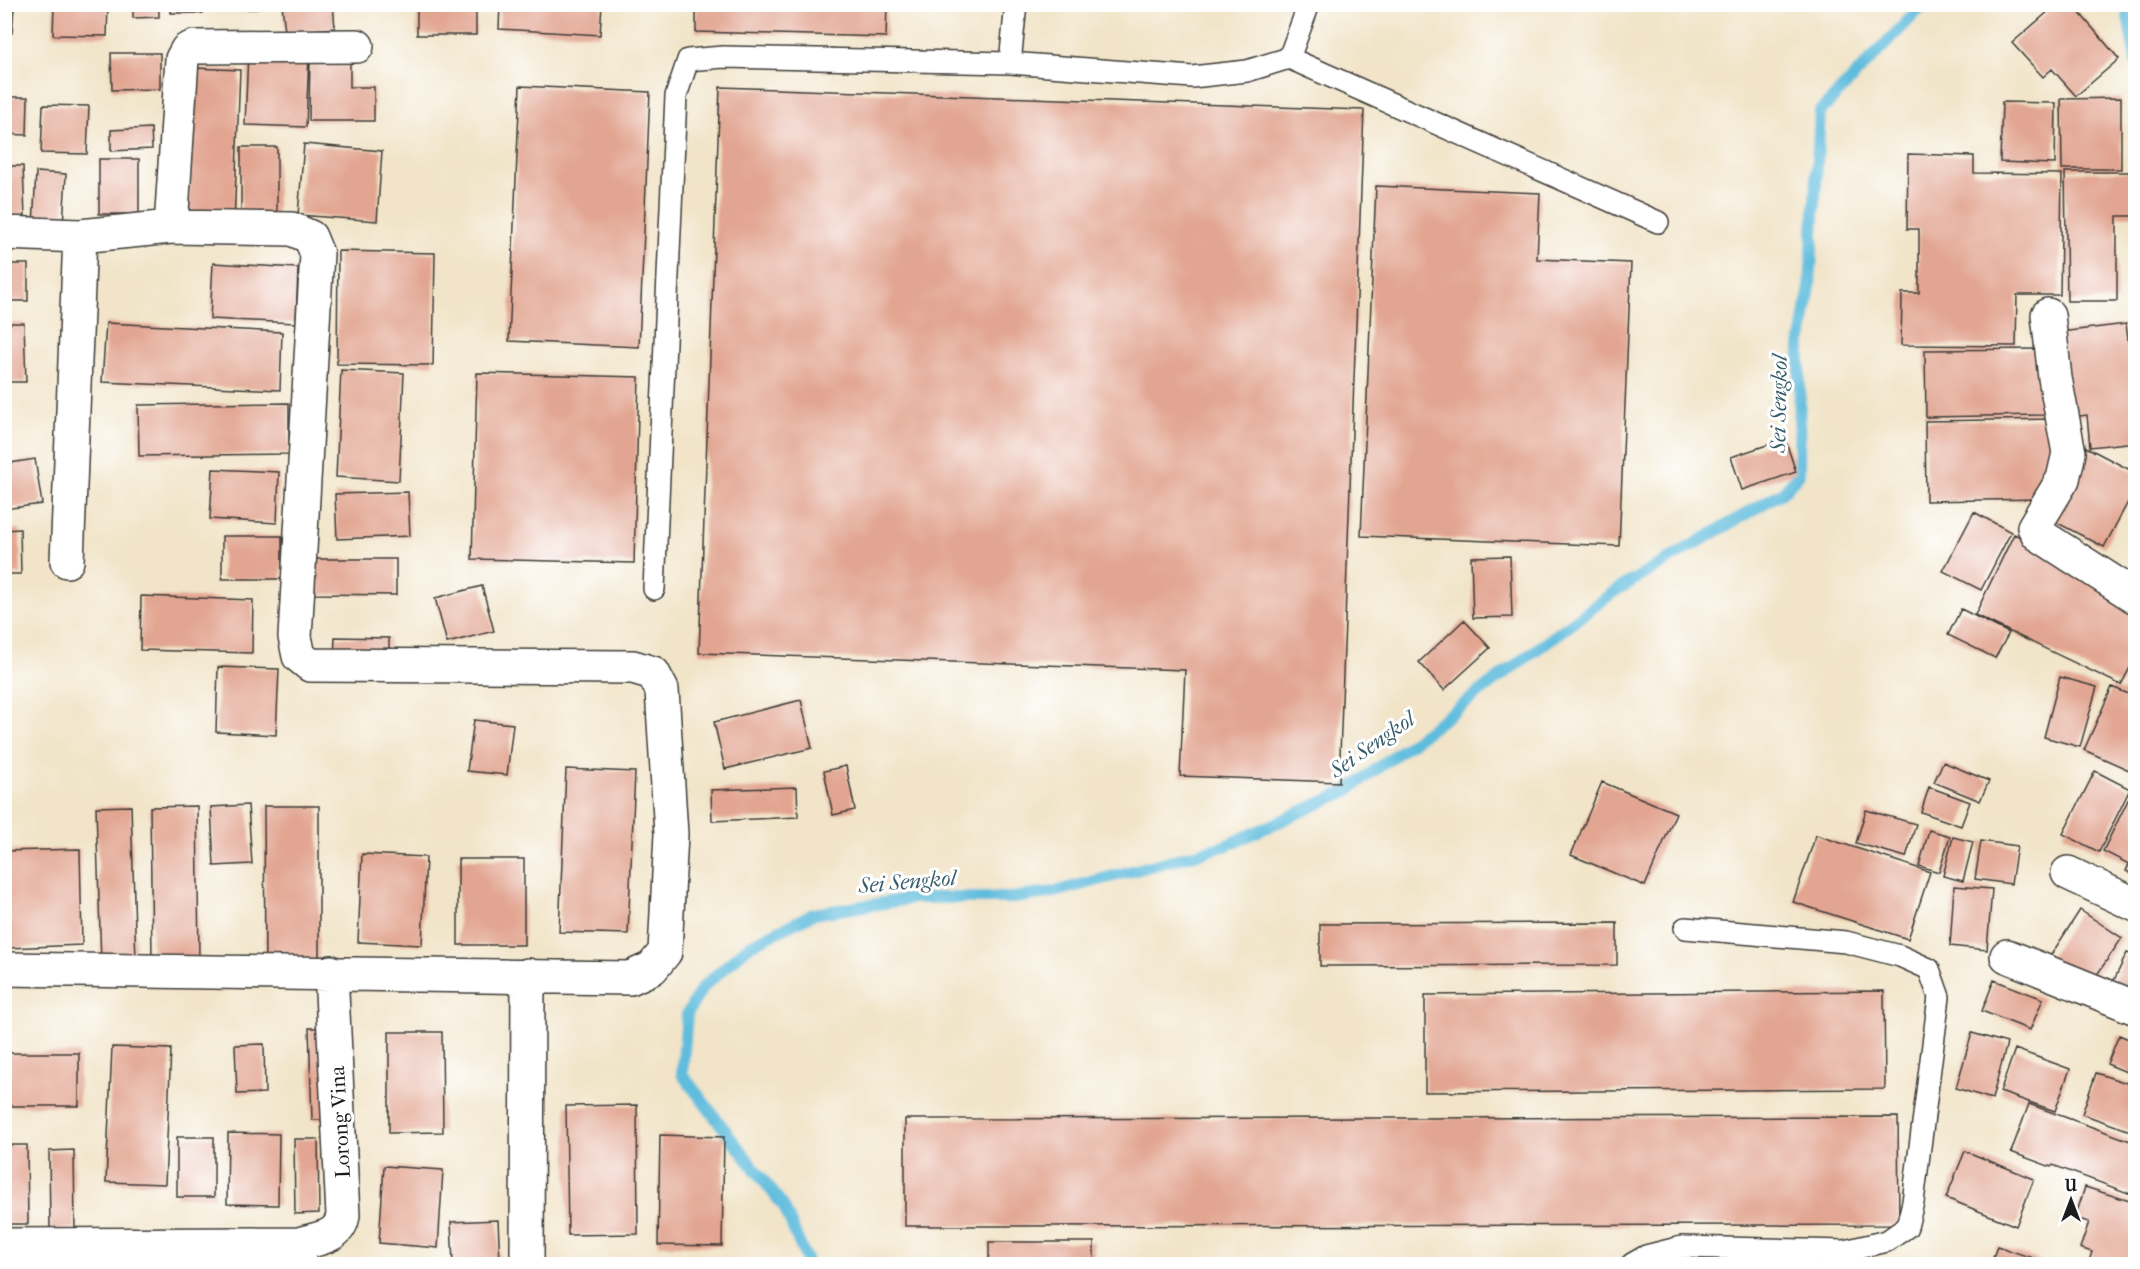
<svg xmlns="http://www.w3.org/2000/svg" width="2140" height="1269" font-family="'IM FELL French Canon',serif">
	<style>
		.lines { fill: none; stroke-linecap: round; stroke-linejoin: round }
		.stream { stroke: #5ebcdd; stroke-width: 12 }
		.building { fill: #e2a591 }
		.service-casing { stroke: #3c3a36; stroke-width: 24 }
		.minor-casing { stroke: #3c3a36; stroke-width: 36 }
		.service { stroke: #fff; stroke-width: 21 }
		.minor { stroke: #fff; stroke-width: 33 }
		.labels { text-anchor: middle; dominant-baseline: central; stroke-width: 6; stroke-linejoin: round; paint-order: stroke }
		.street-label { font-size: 21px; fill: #1c1c1c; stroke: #fff }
		.water-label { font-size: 22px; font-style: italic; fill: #365c69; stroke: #fff }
	</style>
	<rect width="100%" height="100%" fill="#fff"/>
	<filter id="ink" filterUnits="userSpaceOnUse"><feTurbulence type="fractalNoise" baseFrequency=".0167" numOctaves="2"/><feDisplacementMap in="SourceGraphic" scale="12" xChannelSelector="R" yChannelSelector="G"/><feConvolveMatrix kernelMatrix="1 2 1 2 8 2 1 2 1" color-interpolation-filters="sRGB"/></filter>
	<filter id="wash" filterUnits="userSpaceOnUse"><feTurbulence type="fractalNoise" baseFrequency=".008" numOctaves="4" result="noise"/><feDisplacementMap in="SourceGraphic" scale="24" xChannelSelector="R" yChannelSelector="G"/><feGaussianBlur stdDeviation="1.35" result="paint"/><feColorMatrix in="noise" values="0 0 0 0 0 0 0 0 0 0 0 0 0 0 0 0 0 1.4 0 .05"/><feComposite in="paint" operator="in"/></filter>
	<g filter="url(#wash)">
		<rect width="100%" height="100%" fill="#f1e4c8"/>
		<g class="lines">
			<path class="stream" d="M2126 4 2136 61
				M806 1264V1259L784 1207 682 1074 687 1014 702 988 750 945 813 914 915 898H1013L1054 892 1225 846 1347 791 1615 591 1783 492 1799 474 1800 347 1810 286 1820 112 1924 4"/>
		</g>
		<g id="blocks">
			<path class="building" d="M54 4H108L107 36 53 35Z
				M133 4H159V17L133 18Z
				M171 4H203V13H171Z
				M221 4H256L257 9 221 10Z
				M282 4H333L335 28 285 32Z
				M417 4H476V35H417Z
				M500 4H602L600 35 499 29Z
				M696 4H887L886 37 696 32Z
				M2057 4H2072L2119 59 2076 96 2052 69 2043 77 2012 43Z
				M4 7H14L12 33H4Z
				M4 50H9V78H4Z
				M248 52 309 54 306 127 245 125Z
				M111 53H160V89L112 90Z
				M310 54H350V87H374V121H309Z
				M194 68 240 70 234 225 188 224Z
				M520 86 650 92 639 347 509 341Z
				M720 87 1364 110 1339 782 1180 776 1185 670 699 653Z
				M4 97H28L27 135 4 134Z
				M2121 98V169H2062L2061 99Z
				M2002 102 2056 103 2055 164 2000 162Z
				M43 105 89 106 87 154 41 153Z
				M151 128 152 149 111 151V130Z
				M304 144 382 151 377 221 298 215Z
				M241 147H277V220L241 219Z
				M1908 154 1974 156V173L2062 174 2060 295H2017L2016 346 1901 345 1902 293H1919V229H1907Z
				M99 159H139V214H99Z
				M4 166H23L25 218H4Z
				M36 172 66 174 63 226 33 225Z
				M2065 172H2136V216H2117V301H2067Z
				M1376 186 1540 193 1537 259 1631 263 1619 546 1361 536Z
				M338 251 435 253 433 365 337 364Z
				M213 263 298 268 296 323 210 319Z
				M4 264H28V301H4Z
				M4 323H24L26 382H4Z
				M106 323 282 332 280 390 102 382Z
				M2126 324 2136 402V442L2090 447 2087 415 2072 417 2061 332Z
				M2046 349 2047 415 1926 417 1925 350Z
				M341 370 404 373 399 481 336 477Z
				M477 373 639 377 634 563 472 559Z
				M289 403V454L139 456 138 405Z
				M2056 419 2065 463 2043 499 1926 501 1925 421Z
				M1785 439 1796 472 1742 490 1731 457Z
				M2084 446 2136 473V487L2104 547 2046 517Z
				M35 459 42 504 4 509V464Z
				M213 469 279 472 277 523 210 519Z
				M408 492 410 536 337 539 335 494Z
				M1974 512 2011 532 1981 590 1943 571Z
				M20 529 21 574H4V530Z
				M2014 534 2065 558 2136 610V656L2121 685 1975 615Z
				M222 536H282V579H222Z
				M1510 556 1512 617 1473 618 1471 557Z
				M313 559H396V595L313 594Z
				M482 586 494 631 447 643 435 598Z
				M141 596 253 600 252 653 140 650Z
				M1961 609 2009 633 1995 658 1948 635Z
				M1464 620 1490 648 1444 690 1419 662Z
				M335 637 389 638V661L334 660Z
				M218 667 279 669 276 735 216 732Z
				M2060 677 2097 687 2080 747 2044 737Z
				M2112 687 2136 697V773L2084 750Z
				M801 700 812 748 725 769 714 722Z
				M474 720 513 724 507 775 467 771Z
				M1943 762 1989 781 1980 801 1934 782Z
				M846 766 855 810 833 815 824 771Z
				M566 769 635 772 628 934 559 932Z
				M2095 771 2130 789 2099 852 2063 834Z
				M1602 782 1676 813 1645 886 1571 855Z
				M797 787 798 817 712 821 711 790Z
				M1929 787 1970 802 1961 826 1921 812Z
				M2131 794 2136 797V876L2126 871 2129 864 2103 851Z
				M248 805 252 864 214 866 211 807Z
				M131 806 136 961 101 963 96 807Z
				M197 806 199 960H152L150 807Z
				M264 806H319V970H265Z
				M1866 810 1916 824 1906 857 1856 843Z
				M1929 830 1950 836 1939 872 1919 866Z
				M1816 835 1930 872 1908 939 1793 902Z
				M1953 837 1973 842 1963 881 1943 876Z
				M1981 841 2017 846 2011 884 1975 879Z
				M80 849 82 945 7 948 5 851Z
				M362 854 426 857 422 945 358 942Z
				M458 859H524V945H458Z
				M1954 886 1992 889 1987 950 1950 946Z
				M2080 910 2122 938 2090 985 2049 958Z
				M1617 923V965L1320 966V924Z
				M2127 953 2136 956V986L2128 1002 2108 993Z
				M1994 980 2043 999 2030 1030 1982 1011Z
				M1884 991 1885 1089 1425 1092V995Z
				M309 1028H326L330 1120H312Z
				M389 1032H442L443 1132 389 1133Z
				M1972 1033 2007 1043 1992 1099 1956 1088Z
				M2119 1035 2136 1042V1076L2107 1064Z
				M264 1044 265 1093 237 1094 235 1045Z
				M112 1047 171 1049 165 1184 106 1182Z
				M2015 1049 2070 1069 2055 1111 2000 1092Z
				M4 1053H79V1106H4Z
				M2096 1073 2136 1086V1133L2082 1114Z
				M2029 1104 2136 1143V1196L2053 1165 2051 1167 2011 1152Z
				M637 1105 638 1234 568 1235 566 1106Z
				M1898 1117 1899 1225 905 1226V1119Z
				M228 1133 279 1134 278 1205 227 1204Z
				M660 1135 724 1137 722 1246 658 1245Z
				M177 1137H214V1197H177Z
				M294 1139H318L319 1213 295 1214Z
				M4 1145H27L28 1224H4Z
				M74 1150 75 1228 50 1229 49 1151Z
				M1965 1151 2034 1179 2016 1226 1946 1198Z
				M384 1166 443 1170 438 1248 379 1243Z
				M2085 1187 2136 1203V1264H2088L2092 1252 2080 1248 2089 1222 2075 1218Z
				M498 1220 500 1262 453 1264 451 1222Z
				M989 1242H1094V1264H989Z
				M1997 1246 2050 1264H1991Z"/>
		</g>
	</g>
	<g filter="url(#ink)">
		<use href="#blocks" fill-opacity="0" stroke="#3c3a36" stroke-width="1.5"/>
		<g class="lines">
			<defs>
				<path id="service" d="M1289 58 1658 222
					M1010 63 1016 4
					M654 589 676 96 688 60 723 57 1010 63 1192 77 1247 71 1289 58 1309 4
					M1632 1264 1646 1256 1682 1247 1845 1251 1887 1241 1907 1227 1913 1202 1939 997 1929 969 1900 956 1846 942 1685 928"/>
				<path id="minor" d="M171 227 182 59 187 50 194 47 357 46
					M4 233 80 236 171 227 292 229 310 237 317 254 295 637 299 656 310 665 633 667 653 673 662 690 671 834 665 952 652 968 630 978 4 969
					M2048 315 2055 378 2069 453 2063 479 2034 527 2038 534 2136 597
					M67 561 80 236
					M2068 873 2136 905
					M2007 956 2136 1008
					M299 1244C318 1238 340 1238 343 1215L331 972
					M4 1245 299 1244 300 1264
					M527 1264 528 975"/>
			</defs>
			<use href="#service" class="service-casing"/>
			<use href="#minor" class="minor-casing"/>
			<use href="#service" class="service"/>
			<use href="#minor" class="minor"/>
		</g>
	</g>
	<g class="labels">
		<g class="street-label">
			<text transform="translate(340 1122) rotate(-93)">Lorong Vina</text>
		</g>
		<g class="water-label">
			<text transform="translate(1779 404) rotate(-89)">Sei Sengkol</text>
			<text transform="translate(1372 745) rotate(-35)">Sei Sengkol</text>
			<text transform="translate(907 882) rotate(-5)">Sei Sengkol</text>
		</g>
	</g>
	<rect width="2140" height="1269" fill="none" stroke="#fff" stroke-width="24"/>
	<g transform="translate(2071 1200)" stroke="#ffffff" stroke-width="4.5" paint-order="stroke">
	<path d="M0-4.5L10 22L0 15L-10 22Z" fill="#1c1c1c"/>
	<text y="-9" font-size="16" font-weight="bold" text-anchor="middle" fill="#1c1c1c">U</text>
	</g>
</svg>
